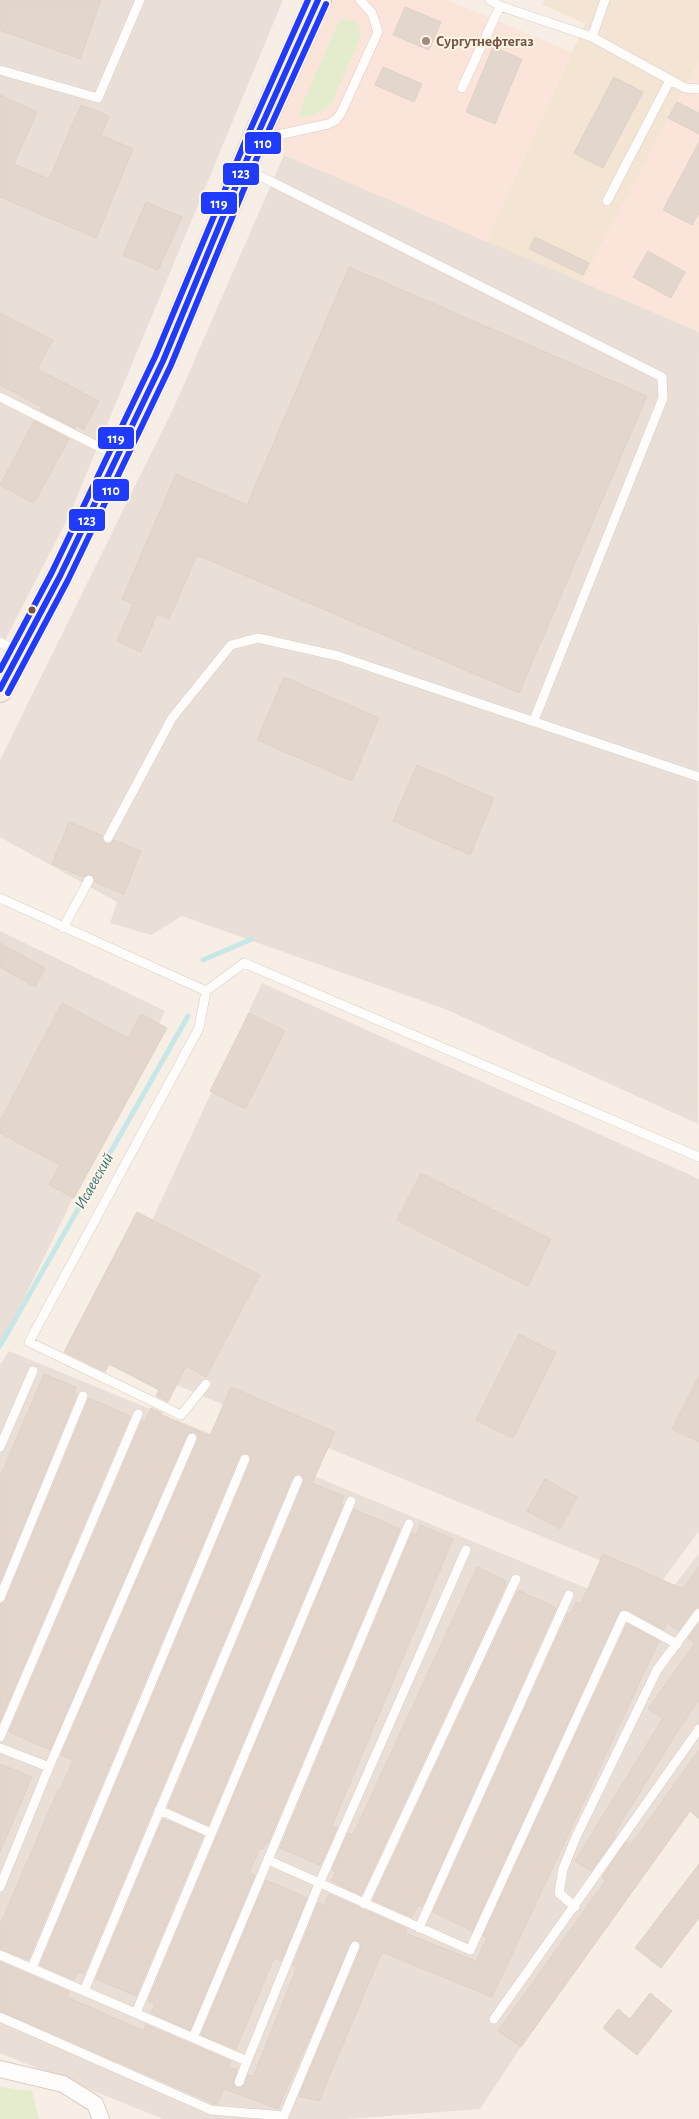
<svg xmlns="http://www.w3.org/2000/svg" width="699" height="2119" font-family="'Alegreya Sans',sans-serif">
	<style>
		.residential { fill: #f3e4d4 }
		.commercial { fill: #fbe5da }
		.industrial { fill: #e9dfd7 }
		.green { fill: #e3edce }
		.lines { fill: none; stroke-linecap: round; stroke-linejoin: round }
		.stream { stroke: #c7e7e7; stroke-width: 5 }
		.building { fill: #e3d6cd; stroke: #e0d1c7 }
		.service-casing { stroke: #d8ccc4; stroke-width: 10 }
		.minor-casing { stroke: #d8ccc4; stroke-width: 18 }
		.primary-casing { stroke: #d5cac2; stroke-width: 28 }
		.service { stroke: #fefdfb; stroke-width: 9 }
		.minor { stroke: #fefdfb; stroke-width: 16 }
		.primary { stroke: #f2ece2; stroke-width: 26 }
		.bus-1-casing { stroke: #fff4e6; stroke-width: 10 }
		.bus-2-casing { stroke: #fff4e6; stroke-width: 10 }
		.bus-3-casing { stroke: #fff4e6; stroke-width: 10 }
		.bus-1 { stroke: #1f3bff; stroke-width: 6 }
		.bus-2 { stroke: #1f3bff; stroke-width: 6 }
		.bus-3 { stroke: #1f3bff; stroke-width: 6 }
		.poi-dot { fill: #a28a7d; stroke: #fff4e6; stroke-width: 2 }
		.bus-dot { fill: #755345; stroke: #fff4e6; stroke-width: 2 }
		.labels { text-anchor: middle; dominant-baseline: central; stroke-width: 4; stroke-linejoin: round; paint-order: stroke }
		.poi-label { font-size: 15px; font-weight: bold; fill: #755345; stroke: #fff4e6; text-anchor: start }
		.water-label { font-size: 16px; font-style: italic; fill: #38757c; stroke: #fff4e6 }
		.line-badge { stroke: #fff4e6; stroke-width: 2 }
		.badge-label { font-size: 14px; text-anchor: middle; font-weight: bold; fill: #fff }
	</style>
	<rect width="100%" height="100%" fill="#f7efe5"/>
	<path class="residential" d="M544 0H699V61L581 283 486 242 585 24 542 4Z"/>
	<path class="commercial" d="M329 0H448L572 52 486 242 265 147Z
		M699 61V332L581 283Z"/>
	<path class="industrial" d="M0 0H283L69 516 0 650Z
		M284 155 699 332 698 1124 445 1009 182 916 151 935 110 923 117 902 0 837V760L174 407Z
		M0 931 165 1011 0 1347Z
		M262 983 699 1179V1531L659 1585 92 1350Z
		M9 1351 652 1615 699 1553V1798L521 2047 480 2109 347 2119H163L0 2053V1365Z"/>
	<path class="green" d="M344 19C356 18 360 24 361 36L332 103C322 112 313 116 300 117L302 105 339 21Z
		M0 2087 32 2091 39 2119H0Z"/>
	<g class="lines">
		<path class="stream" d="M203 960 252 939
			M0 1346 188 1016"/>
	</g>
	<path class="building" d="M0 0H101L80 59 0 30Z
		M405 7 441 22 429 50 393 35Z
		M493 47 522 59 495 124 466 112Z
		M383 67 422 84 414 102 375 85Z
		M614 77 643 92 603 168 574 153Z
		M0 95 37 112 14 164 49 179 81 105 109 116 101 135 133 149 96 238 0 197Z
		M677 102 699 113V134L668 118Z
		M699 142V213L692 225 663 210Z
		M146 202 182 217 158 270 123 255Z
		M535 237 589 263 583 275 529 249Z
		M648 251 685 272 671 298 633 277Z
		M349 267 647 396 519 693 197 555 169 619 157 614 141 652 117 641 133 604 122 599 176 474 247 505Z
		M0 313 53 340 37 369 99 401 84 429 76 425 75 428 40 410 42 407 0 385Z
		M34 421 69 439 34 503 0 485Z
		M284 677 379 718 352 781 257 740Z
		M417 765 494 798 470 855 393 821Z
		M69 822 102 835V841L106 844H111L114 840 141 851 124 894 95 882 92 874 83 877 52 864Z
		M0 943 45 968 35 987 0 967Z
		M62 1003 128 1038 141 1014 167 1028 74 1198 49 1185 60 1165 0 1133V1121Z
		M249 1013 285 1031 245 1109 210 1091Z
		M421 1173 551 1239 528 1286 397 1220Z
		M137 1212 260 1275 206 1377 186 1366 168 1402 156 1396 159 1390 109 1364 105 1372 64 1352Z
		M519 1334 556 1353 513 1438 476 1420Z
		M44 1374 76 1387 74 1392 77 1394 0 1582V1477Z
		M699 1376V1442L672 1429Z
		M231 1387 335 1432 312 1483 344 1496 341 1503 343 1504 208 1825 168 1807 304 1482 301 1474H297L292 1478 84 1974 78 1971 74 1980 40 1965 251 1461 250 1455 244 1453 239 1457 28 1960 0 1949V1925L58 1790H60L73 1760 61 1755 198 1440 195 1433 191 1432 186 1436 50 1750 9 1732 142 1421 145 1422 151 1408 162 1413 161 1415 210 1436Z
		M89 1398 130 1416 0 1721V1604L6 1600Z
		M545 1479 577 1497 560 1529 527 1511Z
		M354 1509 400 1529 268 1843 266 1842 263 1849 260 1848 249 1873 255 1875 190 2030 151 2013 155 2004 148 2001Z
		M420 1525 453 1539 332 1826 337 1828 320 1865 280 1848 412 1533 416 1535Z
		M603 1554 683 1589 699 1566V1607L694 1609 678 1631 667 1623 664 1630 627 1609 619 1612 472 1931 433 1912 568 1613 570 1614 576 1602 581 1604Z
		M477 1567 506 1581 504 1584 506 1585 361 1895 334 1882 332 1880 336 1872 332 1870 348 1833 353 1835Z
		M518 1590 556 1608 422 1907 418 1905 412 1917 373 1900Z
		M627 1624 659 1641 492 1997 382 1952 319 2101 299 2096 361 1948 360 1942 352 1941 278 2109 224 2089 217 2104H215L0 2011V1962L69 1992 67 1997 144 2031 146 2025 231 2061 228 2067 237 2070 233 2083 240 2088 245 2085 248 2075 253 2077 297 1967 293 1966 318 1903 324 1905 329 1894 407 1929 405 1933 476 1961 487 1938 483 1936Z
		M699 1624V1700L679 1729 614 1834 616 1836 591 1871 575 1861 663 1718 648 1709 695 1643 688 1638Z
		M699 1750V1819L690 1811 521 2047 498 2031 606 1880 602 1877 626 1842 631 1845Z
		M0 1764 32 1777 0 1852Z
		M163 1819 203 1836 136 1996 96 1979Z
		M699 1864V1918L661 1968 635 1948Z
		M266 1880 307 1898 281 1961 274 1958 236 2049 201 2035Z
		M650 1993 672 2011 637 2055 603 2028 618 2009 630 2019Z"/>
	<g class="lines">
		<defs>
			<path id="service" d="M490 0 500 6 592 37 685 88 699 89
				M592 37 605 0
				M0 70 98 98 140 0
				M462 88 500 6
				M260 139 328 124 336 120 341 113 378 32 372 13 360 0
				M246 169 662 377 663 398 534 720
				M607 201 670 80
				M0 397 115 455
				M0 642 17 652
				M108 838 172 718 231 645 258 638 338 656 699 777
				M0 898 206 991
				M63 928 89 880
				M206 1384 181 1415 29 1342 199 1028 206 991 244 963 699 1157
				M0 1447 33 1371
				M0 1598 83 1396
				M0 1737 138 1414
				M0 1748 49 1767
				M159 1810 211 1833
				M268 1860 470 1950 624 1615 677 1644
				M0 1887 49 1767 192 1438
				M364 1904 516 1579
				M575 1907 559 1893 563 1869 576 1837 657 1670 699 1613
				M419 1928 569 1595
				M0 1955 247 2061 239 2082
				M32 1968 245 1459
				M84 1991 298 1480
				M136 2013 351 1501
				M0 2017 211 2110 284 2116 355 1946
				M494 2019 699 1729
				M193 2038 409 1524
				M247 2061 319 1884 466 1550"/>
			<path id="minor" d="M0 2069 63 2084 95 2104 101 2119"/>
			<path id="primary" d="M0 689 60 576 163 361 255 140 318 0"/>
		</defs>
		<use href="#service" class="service-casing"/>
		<use href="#minor" class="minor-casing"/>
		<use href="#primary" class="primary-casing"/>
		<use href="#service" class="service"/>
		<use href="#minor" class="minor"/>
		<use href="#primary" class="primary"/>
		<defs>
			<path id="bus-1" d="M0 689 60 576 163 361 255 140 318 0"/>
			<path id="bus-2" d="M8 693 68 580 171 365 263 143 326 4"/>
			<path id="bus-3" d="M0 670 52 572 155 357 247 137 308 0"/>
		</defs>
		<use href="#bus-1" class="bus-1-casing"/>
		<use href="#bus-2" class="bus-2-casing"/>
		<use href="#bus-3" class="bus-3-casing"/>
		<use href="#bus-1" class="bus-1"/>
		<use href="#bus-2" class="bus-2"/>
		<use href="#bus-3" class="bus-3"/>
	</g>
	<circle class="poi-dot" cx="426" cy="41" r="5"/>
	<circle class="bus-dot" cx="32" cy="610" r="4.5"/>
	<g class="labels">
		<g class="poi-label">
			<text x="436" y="41">Сургутнефтегаз</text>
		</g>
		<g class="water-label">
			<text transform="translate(94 1181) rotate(-60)">Исаевский</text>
		</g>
	</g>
	<g class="line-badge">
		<rect x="244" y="131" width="38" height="24" rx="5" fill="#1f3bff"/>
		<rect x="222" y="162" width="38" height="24" rx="5" fill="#1f3bff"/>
		<rect x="200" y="191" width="38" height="24" rx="5" fill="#1f3bff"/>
		<rect x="97" y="426" width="38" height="24" rx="5" fill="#1f3bff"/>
		<rect x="92" y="478" width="38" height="24" rx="5" fill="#1f3bff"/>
		<rect x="68" y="508" width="38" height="24" rx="5" fill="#1f3bff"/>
	</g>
	<g class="badge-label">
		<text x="263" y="148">110</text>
		<text x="241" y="178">123</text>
		<text x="219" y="208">119</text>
		<text x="116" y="443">119</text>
		<text x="111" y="495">110</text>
		<text x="87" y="525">123</text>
	</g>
</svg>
